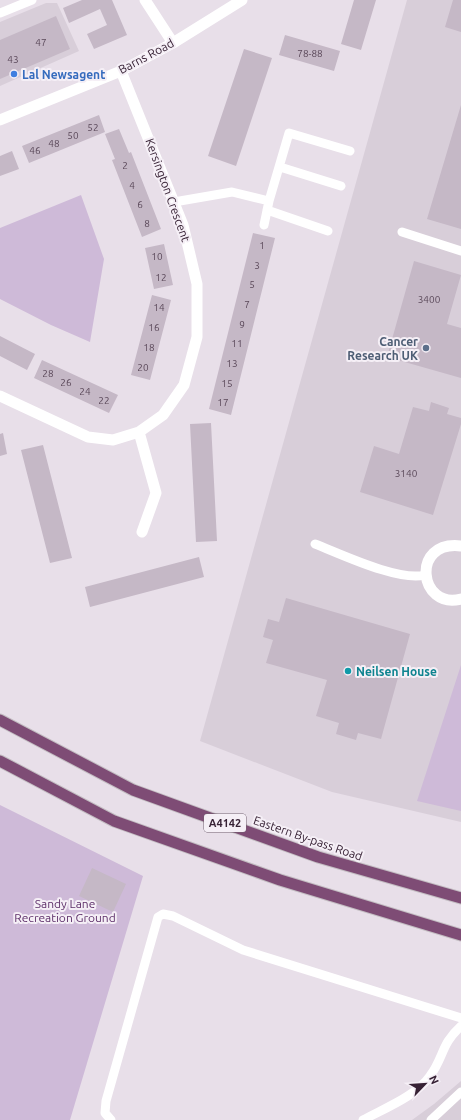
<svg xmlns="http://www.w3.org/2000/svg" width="461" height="1120" font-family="Ubuntu,sans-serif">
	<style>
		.built { fill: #d8ced9 }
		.green { fill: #cebad8 }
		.building { fill: #c5b8c6 }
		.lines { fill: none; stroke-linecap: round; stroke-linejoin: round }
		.trunk-casing { stroke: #c3bdc2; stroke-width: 13 }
		.service { stroke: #fff; stroke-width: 9 }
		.minor { stroke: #fff; stroke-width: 11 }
		.tertiary { stroke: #fff; stroke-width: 11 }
		.trunk { stroke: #7e4c75; stroke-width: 11 }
		.shop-dot { fill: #3f7fe0; stroke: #f5eff6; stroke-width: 1.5 }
		.service-dot { fill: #5c6f8a; stroke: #f5eff6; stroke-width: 1.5 }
		.culture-dot { fill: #0f9aa8; stroke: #f5eff6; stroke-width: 1.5 }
		.labels { text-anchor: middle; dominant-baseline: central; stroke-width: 4; stroke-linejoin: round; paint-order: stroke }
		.number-label { font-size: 10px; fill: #5a4859 }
		.shield { fill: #f5eff6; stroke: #70606f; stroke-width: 1 }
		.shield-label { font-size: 11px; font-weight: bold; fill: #372235 }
		.street-label { font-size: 12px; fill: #372235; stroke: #f5eff6 }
		.shop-label { font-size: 12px; font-weight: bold; fill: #366cbe; stroke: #f5eff6; text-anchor: start }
		.service-label { font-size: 12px; font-weight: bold; fill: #4e5e75; stroke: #f5eff6; text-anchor: end }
		.culture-label { font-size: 12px; font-weight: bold; fill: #0d838f; stroke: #f5eff6; text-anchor: start }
		.park-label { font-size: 12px; fill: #5e306a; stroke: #f5eff6 }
	</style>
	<rect width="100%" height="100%" fill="#e8dfe9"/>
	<path class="built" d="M407 0H461V822L332 792 200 741Z
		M46 3H57L79 51 0 86V22Z
		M461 1081V1120H412L434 1104Z"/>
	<path class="green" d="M81 195 104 259 90 342 51 325 0 299V228Z
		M461 665V811L417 801Z
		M0 805 143 876 70 1120H0Z"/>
	<path class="building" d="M82 0H112L127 35 94 49 87 34 107 25 100 9 69 23 63 8Z
		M354 0H376L361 50 341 44Z
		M453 0H461V32L445 27Z
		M56 16 70 49 0 79V40Z
		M285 35 340 51 334 71 279 55Z
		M244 49 272 58 236 166 208 156Z
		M461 105V229L427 219Z
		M99 115 105 132 29 163 22 146Z
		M119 129 129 153 131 152 161 229 142 237 112 160 115 159 105 134Z
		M12 151 19 169 0 176V156Z
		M253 233 275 238 231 415 209 409Z
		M164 244 173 285 154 289 145 248Z
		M414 261 461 275 447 324 461 328V378L387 357Z
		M152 295 171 300 150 380 131 375Z
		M0 336 35 354 27 370 0 356Z
		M42 360 118 395 109 413 34 378Z
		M431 402 449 408 447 414 461 418V424L433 515 360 492 374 446 399 454 413 407 429 411Z
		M211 423 217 541 196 542 190 424Z
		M3 433 7 454 0 456V434Z
		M43 445 72 558 50 563 21 450Z
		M199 557 204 577 90 607 85 587Z
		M286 598 410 634 381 739 358 733 356 740 336 734 339 723 316 716 327 680 266 663 273 640 263 637 268 619 279 622Z
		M92 868 126 884 113 912 79 896Z"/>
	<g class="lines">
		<defs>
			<path id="trunk" d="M0 720 133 790 318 857 461 898
				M0 761 114 821 280 880 461 935"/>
		</defs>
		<use href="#trunk" class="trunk-casing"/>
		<path class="service" d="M0 13 32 0
			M280 167 341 186
			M174 202 232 192 269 201
			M267 210 328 231
			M264 225 269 201 289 133 350 151
			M402 232 461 251
			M315 544C341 554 399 582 425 575
			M111 1120 105 1113 106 1101 158 917 163 914 173 916 243 950 461 1018
			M363 1120C385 1108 416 1096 430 1076 444 1057 441 1044 461 1026
			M431 1120 461 1092"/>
		<path class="minor" d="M145 0 173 43
			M0 396 88 437 113 440 139 432 163 415 184 385 197 337V284L183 225 121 71
			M139 432 156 493 142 532
			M461 546C410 540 419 610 461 599"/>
		<path class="tertiary" d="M0 120 121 71 173 43 242 0"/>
		<use href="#trunk" class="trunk"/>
	</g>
	<circle class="shop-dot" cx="14" cy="74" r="4"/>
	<circle class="service-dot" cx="426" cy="348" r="4"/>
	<circle class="culture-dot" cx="348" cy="671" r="4"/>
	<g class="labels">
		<g class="number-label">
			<text x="41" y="42">47</text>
			<text x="310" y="53">78-88</text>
			<text x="13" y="59">43</text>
			<text x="93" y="127">52</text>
			<text x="73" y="135">50</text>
			<text x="54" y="143">48</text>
			<text x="35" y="150">46</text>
			<text x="125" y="165">2</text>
			<text x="132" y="185">4</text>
			<text x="140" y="204">6</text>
			<text x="147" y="223">8</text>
			<text x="262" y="245">1</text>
			<text x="157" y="256">10</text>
			<text x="257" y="265">3</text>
			<text x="161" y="277">12</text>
			<text x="252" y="284">5</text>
			<text x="429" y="299">3400</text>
			<text x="247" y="304">7</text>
			<text x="159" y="307">14</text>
			<text x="242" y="324">9</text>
			<text x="154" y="327">16</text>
			<text x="237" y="343">11</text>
			<text x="149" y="347">18</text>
			<text x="232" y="363">13</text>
			<text x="143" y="367">20</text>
			<text x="48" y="373">28</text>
			<text x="66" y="382">26</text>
			<text x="227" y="383">15</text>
			<text x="85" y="391">24</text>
			<text x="104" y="400">22</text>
			<text x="223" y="402">17</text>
			<text x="406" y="473">3140</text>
		</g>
		<rect class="shield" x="204" y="814" width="42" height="18" rx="3"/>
		<g class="shield-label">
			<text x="225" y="823">A4142</text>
		</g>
		<g class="street-label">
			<text transform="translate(146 56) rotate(-28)">Barns Road</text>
			<text transform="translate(168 190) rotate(70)">Kersington Crescent</text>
			<text transform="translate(308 838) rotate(19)">Eastern By-pass Road</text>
		</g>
		<g class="shop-label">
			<text x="22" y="74">Lal Newsagent</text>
		</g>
		<g class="service-label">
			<text x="418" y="341">Cancer<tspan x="418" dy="14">Research UK</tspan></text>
		</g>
		<g class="culture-label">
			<text x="356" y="671">Neilsen House</text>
		</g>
		<g class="park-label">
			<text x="65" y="903">Sandy Lane<tspan x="65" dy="14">Recreation Ground</tspan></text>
		</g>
	</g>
	<g transform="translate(425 1084) rotate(65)" stroke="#f5eff6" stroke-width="3" paint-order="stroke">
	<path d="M0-3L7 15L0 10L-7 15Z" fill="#372235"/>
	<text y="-6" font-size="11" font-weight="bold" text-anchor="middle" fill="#372235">N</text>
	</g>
</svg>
